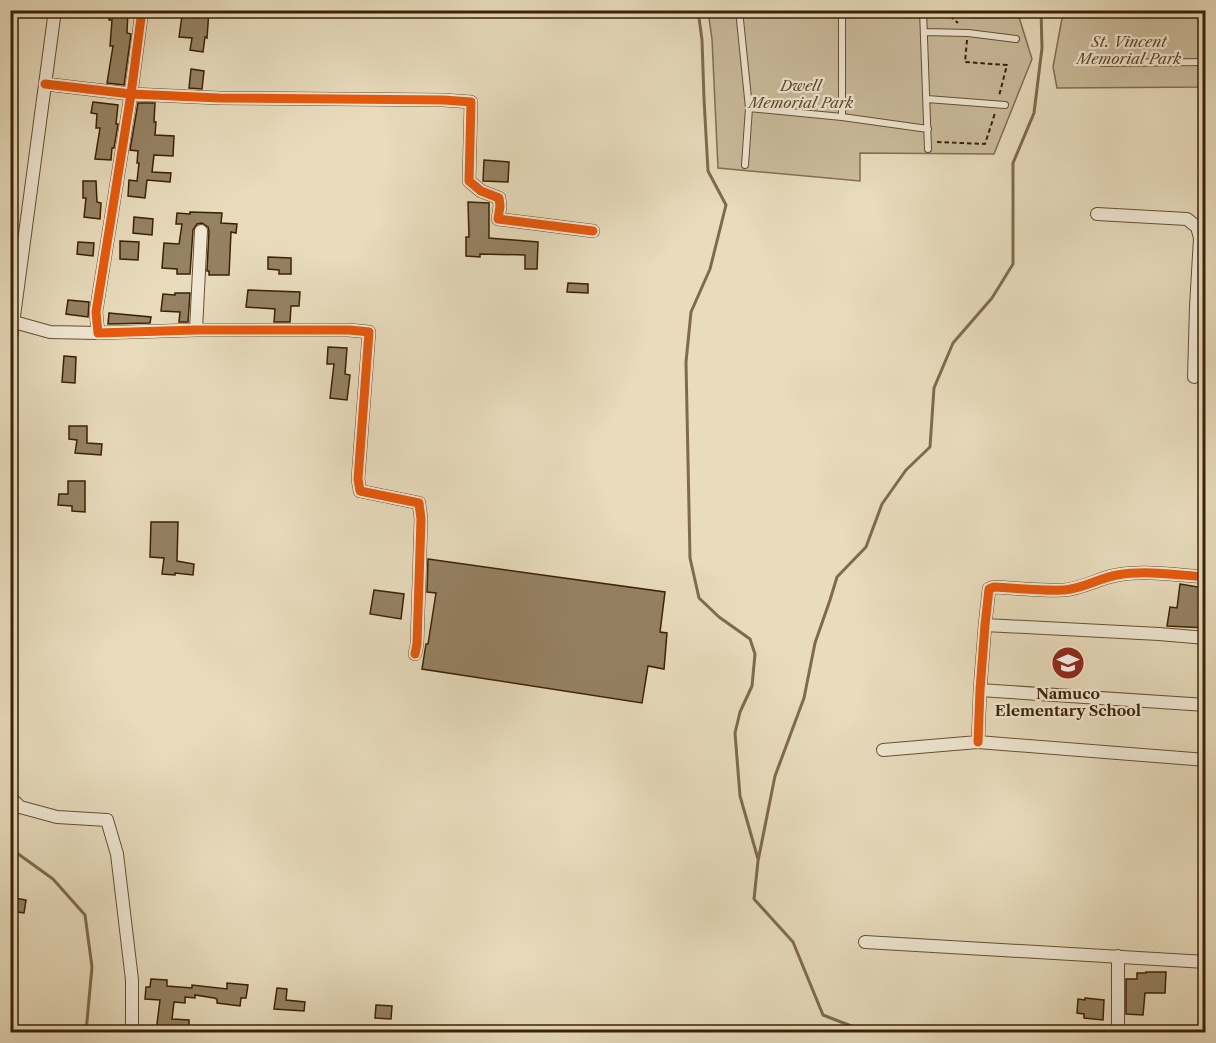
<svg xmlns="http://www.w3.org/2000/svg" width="1216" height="1043" font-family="'Libre Caslon Text',serif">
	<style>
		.green { fill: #cbbc9d; stroke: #836e50; stroke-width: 1.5 }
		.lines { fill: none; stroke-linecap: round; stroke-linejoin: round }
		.stream { stroke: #7f6b4c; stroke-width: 3 }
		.building { fill: #958263; stroke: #3b2102; stroke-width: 1.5 }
		.service-casing { stroke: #665031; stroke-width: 8 }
		.minor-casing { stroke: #665031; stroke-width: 14 }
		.path { stroke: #3b2102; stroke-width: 2; stroke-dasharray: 4.5 3; stroke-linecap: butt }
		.service { stroke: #f0e8d4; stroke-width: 6 }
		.minor { stroke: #f0e8d4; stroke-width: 12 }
		.cycleway-casing { stroke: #f0e8d4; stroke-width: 13 }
		.cycleway { stroke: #e8590c; stroke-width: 9 }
		.labels { text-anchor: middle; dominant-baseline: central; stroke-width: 4.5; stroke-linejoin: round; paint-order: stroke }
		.park-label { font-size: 15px; font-style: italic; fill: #5f4829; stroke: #f0e8d4 }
		.poi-label { font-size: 15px; font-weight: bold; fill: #3b2102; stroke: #f0e8d4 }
	</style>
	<rect width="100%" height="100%" fill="#e8dcbd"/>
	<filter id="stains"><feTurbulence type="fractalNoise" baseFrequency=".00333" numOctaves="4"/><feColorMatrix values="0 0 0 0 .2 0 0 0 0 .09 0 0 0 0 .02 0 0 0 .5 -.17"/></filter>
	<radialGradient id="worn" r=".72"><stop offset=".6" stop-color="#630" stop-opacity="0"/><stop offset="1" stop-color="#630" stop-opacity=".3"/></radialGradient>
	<path class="green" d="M963 10 971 18 1019 17 1032 59 994 154 860 153V181L718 168 712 39 708 11Z
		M1062 11H1205V87L1057 88 1053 67 1063 13Z"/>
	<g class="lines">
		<path class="stream" d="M698 10 702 40 704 99 708 171 726 205 710 269 691 312 686 362 690 558 699 598 719 617 750 639 755 654 752 686 740 712 735 733 740 796 758 859
			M10 848 53 879 85 915 92 967 86 1032
			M867 1032 823 1015 793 942 754 899 758 861 775 776 804 698 815 643 830 600 837 577 866 547 882 504 906 470 930 447 934 388 953 343 992 298 1013 264V163L1034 113 1042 48 1041 10"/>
	</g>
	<path class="building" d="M110 10H128L127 33 131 34 124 85 107 83 113 46H110L112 20H109Z
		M197 10H209L207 38 205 37 203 52 190 50 192 38 179 37 182 16 195 18V16H196Z
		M191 69 204 71 202 89 189 88Z
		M93 102 118 105 116 124H118L114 148H112L111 160 95 159 100 128H96L97 114 91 113Z
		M138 103H155L154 122H156L155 135 174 136 173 156 154 155 152 172 171 173 170 182 147 180 145 198 128 196 129 180 137 181 139 163H137L138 151 130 150Z
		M484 160 509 162 508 182 483 181Z
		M83 181H96L97 202 101 203 100 219 84 217 86 198H83Z
		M468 202 489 203V238L538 242 537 269H525V255L480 254V257L466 256V237H469Z
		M190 212 222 213 221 223 237 224 236 233 231 232 229 275H209V271H207L209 231 208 227 202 223 197 224 193 230 190 274H177V269L162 268 164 243 179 244 182 224H176L177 213 190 214Z
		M134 217 153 219 152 235 133 233Z
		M120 241 139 242 138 260 120 259Z
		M78 242 94 243 93 256 77 254Z
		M268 257 291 258V274H279V270L268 269Z
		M568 283 588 284V293L567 292Z
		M248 290 300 292 299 306H291L290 322H274L275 309 246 307Z
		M175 293H190L188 322H179L180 312 161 311 163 294 175 295Z
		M68 300 89 302 88 317 66 314Z
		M109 313 151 317 150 323 108 324Z
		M328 347 347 348 345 374 350 375 347 400 330 398 334 364H327Z
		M64 356 76 357 75 383 62 382Z
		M69 426H87V443L102 444 101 455 75 453 77 440 69 439Z
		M68 481H85V512L72 511V506L58 505 59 494H68Z
		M151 522H178L177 561 194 564 193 575 175 573V575L162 574 164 558 150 557Z
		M428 559 665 592 660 632 667 633 664 669 648 666 642 703 422 669 426 644H428L436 593 427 592Z
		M1180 584 1204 588 1201 611H1206V628L1167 626 1170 607 1177 608Z
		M374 590 404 594 401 619 370 614Z
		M10 897 26 900 24 913 10 911Z
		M1146 972H1166L1165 993H1145L1143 1015 1126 1014V979H1137V973H1146Z
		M151 979 167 980V986L192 988V985L227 989V983L248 985 246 998H241L240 1006 217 1003V999L214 998 195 995V998L185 997V1003L174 1002 172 1019 189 1020V1031L170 1030V1032H156L160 1000 145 999 146 987H150Z
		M277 988 287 989 286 1000 305 1002 304 1011 274 1009Z
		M1085 998 1104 1000 1103 1020 1084 1018V1014L1077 1013 1078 999 1085 1000Z
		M376 1005 392 1006 391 1019 375 1018Z"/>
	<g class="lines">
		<defs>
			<path id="service" d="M739 10 749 108 745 165
				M842 10V117
				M923 10 928 149
				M924 32 968 33 1016 39
				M1102 63 1206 62
				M927 99 1005 105
				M749 108 842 117 928 129"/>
			<path id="minor" d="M142 10 131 94 96 312 98 333 196 330H349L369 332 358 479 360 491 419 503 421 519 417 644 415 654
				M45 84 131 94 219 98 444 100 471 102 469 181 481 191 499 198 500 206 498 219 593 231
				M1097 214 1187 219 1197 227 1200 238 1196 307 1194 377
				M14 322 50 332 98 333
				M196 330 201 231
				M10 346 55 10
				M985 625 1159 634 1206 638
				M980 690 1206 705
				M978 742 980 690 985 625 989 589 994 587C1017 588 1041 591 1064 590 1082 589 1099 578 1117 575 1146 570 1177 575 1206 577
				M883 750 978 742 1206 760
				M10 797 20 807 57 817 107 820 117 854 132 980V1032
				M865 942 1206 962
				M1118 1032V956"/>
		</defs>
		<use href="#service" class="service-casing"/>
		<use href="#minor" class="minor-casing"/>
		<path class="path" d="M946 10 947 13 958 23
			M967 40 965 62 1007 65 999 96
			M937 142 985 144 995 113"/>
		<use href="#service" class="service"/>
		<use href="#minor" class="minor"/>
		<defs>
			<path id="cycleway" d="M142 10 131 94 96 312 98 333 196 330H349L369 332 358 479 360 491 419 503 421 519 417 644 415 654
				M45 84 131 94 219 98 444 100 471 102 469 181 481 191 499 198 500 206 498 219 593 231
				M978 742 980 690 985 625 989 589 994 587C1017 588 1041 591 1064 590 1082 589 1099 578 1117 575 1146 570 1177 575 1206 577"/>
		</defs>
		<use href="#cycleway" class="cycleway-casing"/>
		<use href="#cycleway" class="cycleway"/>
	</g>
	<defs>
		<symbol id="school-disc" viewBox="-11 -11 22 22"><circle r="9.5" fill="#8f2418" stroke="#f0e8d4"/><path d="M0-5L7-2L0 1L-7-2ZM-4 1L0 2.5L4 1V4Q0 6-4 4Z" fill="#fff"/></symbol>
	</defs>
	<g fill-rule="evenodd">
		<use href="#school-disc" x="1049" y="644" width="38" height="38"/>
	</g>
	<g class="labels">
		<g class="park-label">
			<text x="1129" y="41">St. Vincent<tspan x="1129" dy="17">Memorial Park</tspan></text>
			<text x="801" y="85">Dwell<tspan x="801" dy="17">Memorial Park</tspan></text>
		</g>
		<g class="poi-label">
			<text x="1068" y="693">Namuco<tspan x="1068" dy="17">Elementary School</tspan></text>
		</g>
	</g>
	<rect width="1216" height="1043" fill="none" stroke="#e8dcbd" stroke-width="36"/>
	<rect x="12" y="12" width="1192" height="1019" fill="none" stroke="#3b2102" stroke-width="3"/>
	<rect x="18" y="18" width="1180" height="1007" fill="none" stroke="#3b2102" stroke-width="1.5"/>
	<rect width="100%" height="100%" filter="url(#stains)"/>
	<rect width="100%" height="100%" fill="url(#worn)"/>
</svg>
